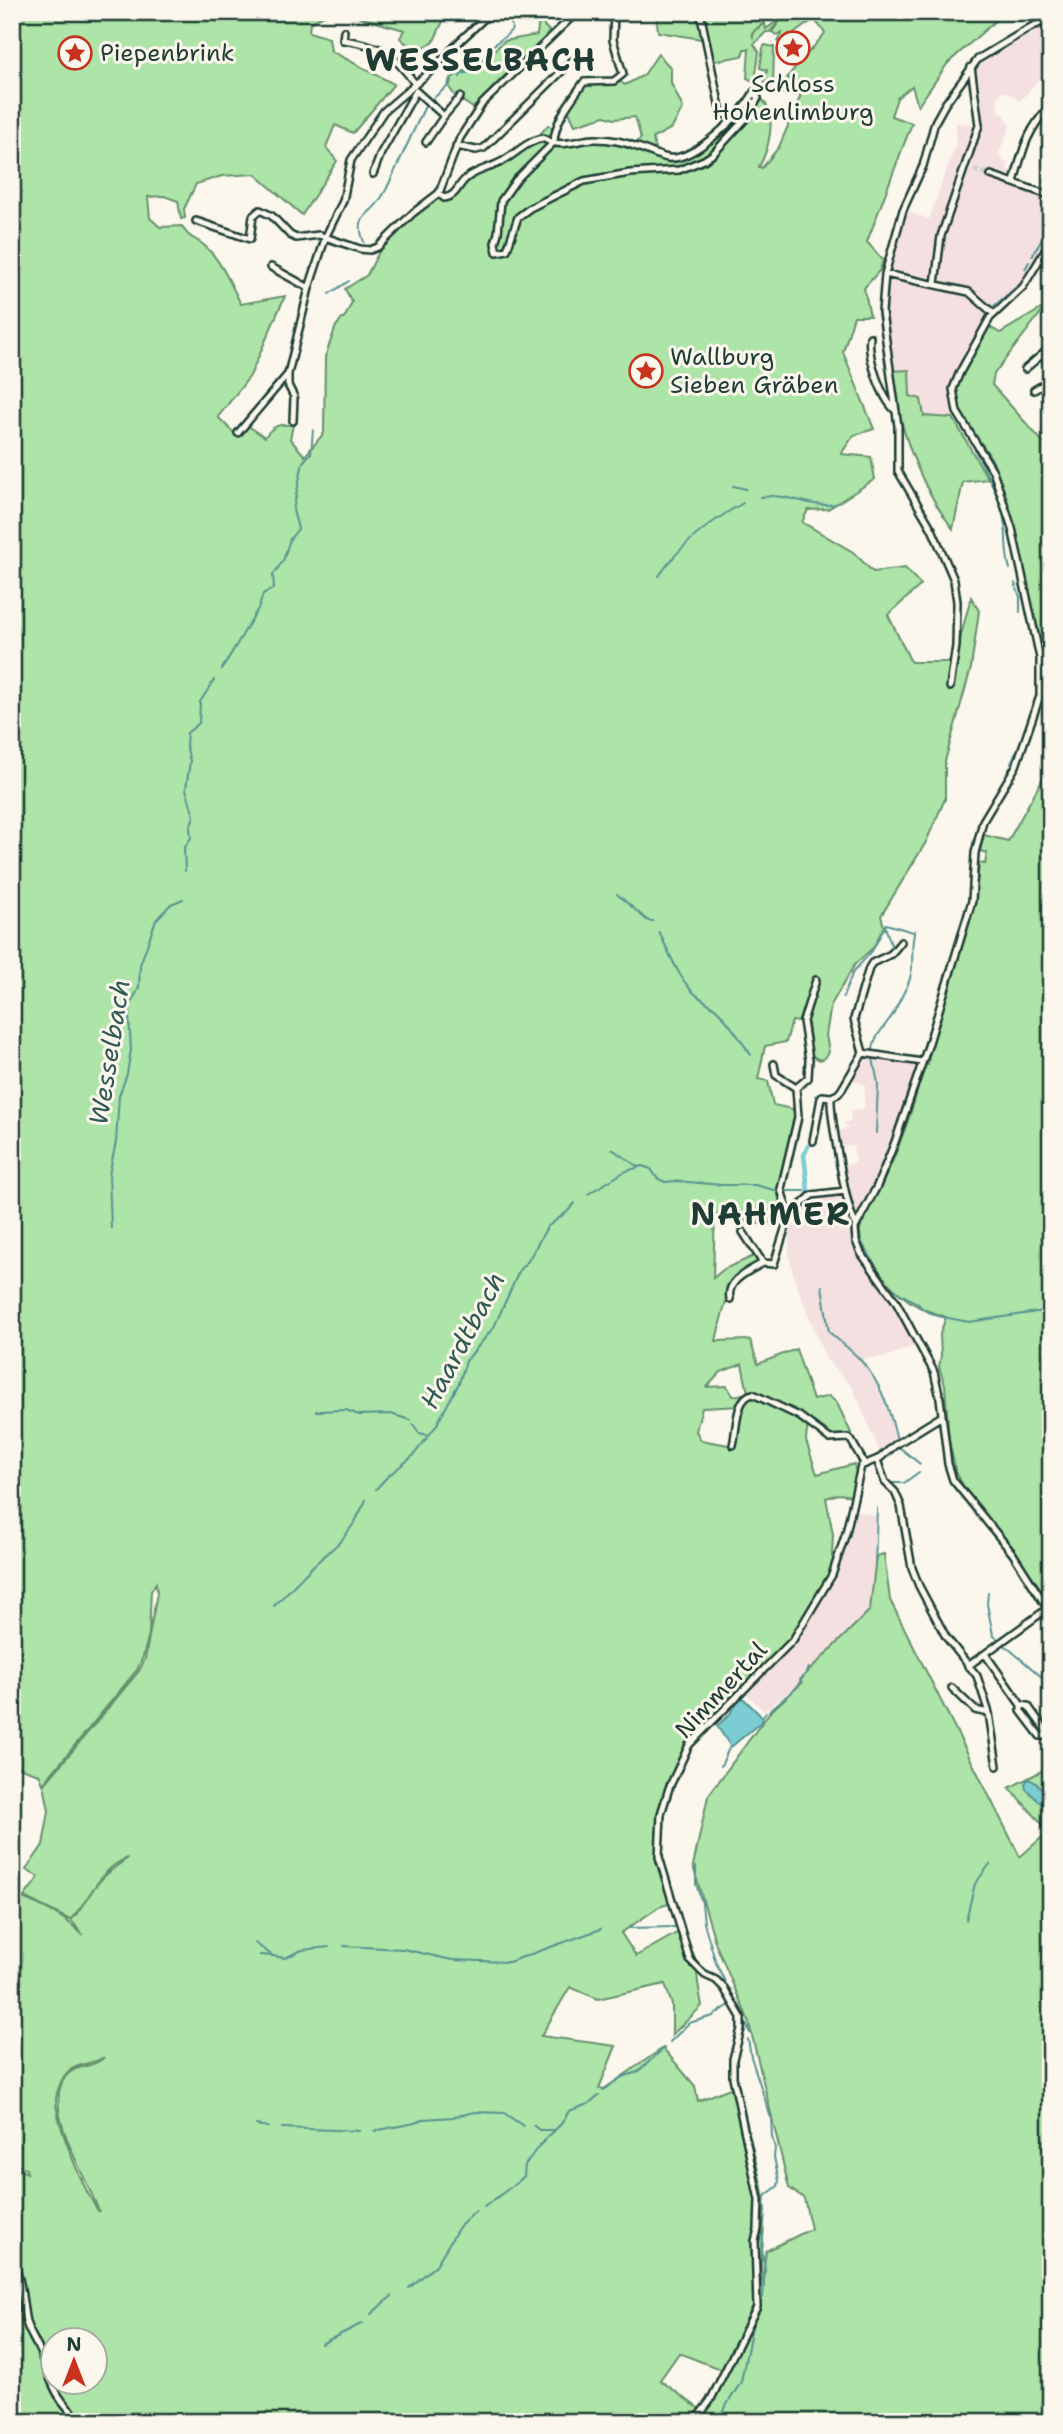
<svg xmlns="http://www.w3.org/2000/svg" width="1063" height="2434" font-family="'Shantell Sans',sans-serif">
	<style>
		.built { fill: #f4e0e0 }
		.green { fill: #ade4a7; stroke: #66906e; stroke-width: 2; fill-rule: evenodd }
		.water { fill: #7ccdd3; stroke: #579393; stroke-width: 2 }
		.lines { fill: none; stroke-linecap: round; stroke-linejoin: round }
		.stream { stroke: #579393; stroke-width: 2 }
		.canal { stroke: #7ccdd3; stroke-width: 4.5 }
		.minor-tunnel { stroke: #cfd2c7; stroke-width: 5; stroke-dasharray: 5 2.5; stroke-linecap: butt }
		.minor-casing { stroke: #1f3d34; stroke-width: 10 }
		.minor { stroke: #fbf7ec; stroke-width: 5 }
		.labels { text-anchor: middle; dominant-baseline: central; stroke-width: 6; stroke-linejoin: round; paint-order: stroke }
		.poi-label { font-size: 24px; fill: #1f3d34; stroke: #fbf7ec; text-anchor: start }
		.street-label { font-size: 24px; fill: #1f3d34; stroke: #fbf7ec }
		.water-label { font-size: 26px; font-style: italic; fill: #325a54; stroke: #fbf7ec }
		.district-label { font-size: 32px; font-weight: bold; letter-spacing: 2px; fill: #1f3d34; stroke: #fbf7ec }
	</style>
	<rect width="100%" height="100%" fill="#fbf7ec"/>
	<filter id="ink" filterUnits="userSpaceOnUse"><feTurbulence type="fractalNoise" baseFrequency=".0143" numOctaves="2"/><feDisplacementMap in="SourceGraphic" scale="14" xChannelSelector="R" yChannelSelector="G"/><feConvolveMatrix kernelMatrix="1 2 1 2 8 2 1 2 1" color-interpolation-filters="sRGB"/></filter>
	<g filter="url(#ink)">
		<path class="built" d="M1051 19V71L1048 69 1020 101 1006 92H1000L1001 96 997 97 999 112 1004 114 1010 126 999 153 1004 162 1009 163 1007 170 1016 172 1014 182 1051 196V241L1023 287 994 314 955 383 960 418 924 416 891 371 883 321 885 274 903 210 929 219 956 143V123L979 125 971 67 978 59Z
			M869 1055 913 1063 917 1066 891 1141 870 1191 856 1216 852 1206 844 1165 856 1162 853 1145 842 1147 839 1131 848 1128 844 1123 851 1121 850 1111 864 1108 865 1085 851 1079 862 1058Z
			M844 1193 855 1251 884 1290 915 1346 885 1357 863 1359 881 1394 898 1441 880 1453 853 1388 826 1359 794 1278 789 1254V1221L810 1198Z
			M851 1509 876 1516 874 1547 876 1556 870 1610 796 1687 764 1711 743 1690 826 1585Z"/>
		<path class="green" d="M12 12H329L310 23 309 32 329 38 331 51 394 84 353 133 335 125 326 147 337 161 302 215 255 174 222 176 196 184 184 209 185 218 181 219 178 201 164 196 148 197 150 218 160 227 182 226C190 241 196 237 206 247 222 262 231 285 241 304L285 296 250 376 218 417 238 437 248 426 265 437C273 425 279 424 293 425L290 439 305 456 324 433 325 357 336 326 346 315 352 302 345 289 367 275 383 244 439 193 450 197 465 179 501 162 535 140 548 125 553 128 554 142 594 139 634 145 641 138 635 117 614 119 605 116 575 125 568 110 586 84 618 80 625 85 644 75 658 54 671 68V83L683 108 672 128 653 138 656 154 665 157 684 156 732 123 755 101 763 100C777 117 769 149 759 167L762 168 779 147 801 95 777 93 789 79 787 78C799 61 813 49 825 33L814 19 792 35 789 34 786 45 778 42 782 33 776 35 772 32 782 18 791 12H1005L948 63 918 106 912 86 897 98 891 116 912 123 867 242 883 260 880 270 864 288 870 316H854L843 352 874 429 854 435 841 454 871 457 875 479 828 509 808 510 802 522 853 552 873 572 905 568 921 585 888 615 911 662H954L971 597 979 611 971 668 945 761V799L926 842 881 916 884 926 874 947 855 964 831 1005 826 1035 829 1052 825 1058 820 1060 812 1056 808 1023 792 1021 786 1042 765 1046 758 1079 768 1081 773 1105 793 1109 796 1118 778 1190 781 1222 756 1224 715 1213 713 1278 724 1269 754 1256 759 1263C726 1281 724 1307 716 1341L750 1340 758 1364 796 1349 813 1400 829 1396 837 1403 852 1435H830L824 1428 808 1420 806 1441 817 1474 854 1464 857 1477 852 1496 838 1494 826 1498 833 1534 832 1557 837 1560 793 1640 701 1728 683 1752 668 1787 657 1850 674 1902 659 1907 621 1933 636 1956 684 1929 696 1961 698 1983 702 2006 672 2035V2005L665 1984 598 1999 570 1987 541 2036 616 2046 599 2088 604 2089 663 2048 695 2086 698 2101 737 2085 762 2187 765 2210 758 2309 766 2251 811 2229 804 2198 789 2188 748 2019 716 1945 693 1866 708 1796 769 1713 802 1683 800 1680 870 1610 876 1556 884 1554 890 1600 1020 1857 1049 1831 1009 1788 1051 1766V2422H695L725 2371 679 2353 660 2380 702 2411 692 2422H12V2166L27 2173 26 2169 12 2162V1900L15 1895C40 1905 64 1915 83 1935L71 1920C82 1911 86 1900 94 1888 103 1876 116 1866 128 1858 100 1867 90 1900 70 1920L24 1897 39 1877 26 1870 43 1845 49 1811 44 1785 139 1671 145 1659 157 1593 156 1583 151 1591 149 1634 143 1657 137 1670 43 1784 39 1774 12 1765ZM742 1364 748 1393 733 1396 727 1386 707 1387 721 1372ZM741 1406 734 1446 701 1440 696 1431 702 1408ZM104 2057C95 2068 76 2064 66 2076 40 2108 88 2179 99 2212 85 2193 56 2124 56 2100 56 2094 61 2080 65 2075 74 2063 93 2065 104 2057ZM52 2340H94V2382H52Z
			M340 12H450L445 17 433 43 415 51 400 38 404 30Z
			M656 12H757L764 22 752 33 753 36 754 31 765 23 766 29 781 18 770 32H766L754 44 759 52 755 82 747 78 749 49H744L742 56 715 61 701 39 658 32Z
			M539 20 549 31 542 43 516 64 473 108 455 96 449 87 452 78 463 71H472L504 41 537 35Z
			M765 45 774 47 773 86 764 84 767 70 760 68 763 48Z
			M1046 306 994 374 992 385 1051 451V702L1045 699C1048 665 1038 631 1030 598 1020 551 1012 503 992 460 981 438 957 420 957 394 957 371 978 345 988 326L1000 333Z
			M909 370 910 396 921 399 924 416 953 418 988 479 963 482 953 529C918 483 899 427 891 371Z
			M1051 747V1604L1017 1554 967 1493 956 1472 949 1441 945 1385 939 1367 941 1355 940 1334 946 1317C938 1314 929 1312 921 1308 896 1295 859 1259 860 1230 861 1213 874 1201 881 1187 899 1148 915 1106 924 1064L928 1065 930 1047 975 900 979 863 985 864 987 853 980 851 984 835 1008 841 1043 778Z"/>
		<path class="water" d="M739 1698 744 1699 763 1718 762 1721 731 1747 717 1726 730 1714Z
			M1028 1779C1041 1783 1051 1800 1051 1813L1026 1789 1025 1784Z"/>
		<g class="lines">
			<path class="stream" d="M460 77 461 73C480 75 481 58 490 48 498 40 505 39 512 29L509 12
				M431 100 448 86 450 78
				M364 242C354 215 368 218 380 200 382 197 384 193 386 190L426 104
				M1032 256 1051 224
				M1025 269 1029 262
				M329 294 349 281
				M994 306 1015 288
				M976 452C988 475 1001 500 1005 525 1007 540 1005 554 1010 569
				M733 486 746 489
				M760 497C790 492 808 509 836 504
				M659 576C680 545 711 521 743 503
				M1015 583 1020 597V612
				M222 669 259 607 263 594 274 588 273 575 283 561 290 539 298 529 293 510 303 462 311 453 313 430
				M1011 763 1016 752
				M185 871 184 848 191 838 190 828 194 816 186 789 190 761 186 745 187 733 199 723 200 702 214 680
				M617 894 648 921H653
				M885 926 892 948
				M659 932C669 952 677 974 691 990 699 999 710 1003 718 1011 729 1022 742 1042 751 1055
				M843 997 853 972 872 951 886 924 913 932
				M873 1052C873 1036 885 1027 893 1014 898 1004 903 994 908 984 916 966 909 948 915 930
				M873 1058 878 1084 876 1133
				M815 1096 822 1093
				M612 1149 637 1166
				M785 1191H805
				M588 1194 624 1172 642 1166 651 1169 657 1178 665 1182 676 1181 722 1185H755L778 1191
				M111 1228 109 1175 116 1142 119 1096 127 1074 131 1050 129 1016 131 1003 139 988 140 965 156 920 171 904 183 899
				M859 1238 889 1287 917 1303 924 1310 938 1316 969 1322 1051 1310
				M822 1286 829 1332C840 1342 853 1351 862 1362 884 1386 891 1417 899 1447L920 1464
				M316 1411 346 1410 359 1415 391 1414 410 1420
				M413 1424 419 1433 428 1435
				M892 1483H904L919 1472
				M376 1489 388 1476 413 1456 436 1426 459 1383 466 1361 494 1327 520 1269 528 1261 547 1227 567 1212 575 1203
				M875 1566 877 1508
				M988 1593 987 1604 993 1635 1051 1685
				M274 1606 314 1565 341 1541 355 1522 366 1500
				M769 1711 796 1688 809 1668
				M762 1717 766 1712
				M721 1766 730 1746
				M696 1867V1884L702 1903 704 1923 716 1963 725 1982
				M966 1920 975 1884 990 1864
				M628 1928 676 1927
				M255 1943 273 1956 285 1958 302 1950 329 1947
				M344 1946 403 1949 452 1960 509 1962 601 1929
				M260 1955 273 1956
				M730 1989 750 2033
				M748 2039 751 2057 771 2118 772 2137 775 2148 774 2157 779 2181 778 2186 765 2196 763 2225
				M670 2042 689 2023 713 2016 728 2006
				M603 2090 622 2077 638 2072 664 2048
				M256 2125 268 2127
				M533 2125 539 2130H555
				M282 2128 359 2131
				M374 2131 415 2123 424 2119 453 2117 475 2112 504 2113 523 2126
				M484 2207 519 2181 524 2176 525 2165 538 2147 561 2124 569 2111 588 2104 599 2095
				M409 2288 436 2265 459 2227 476 2211
				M371 2314 392 2296
				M321 2344 363 2323
				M720 2422 726 2406 741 2382 753 2321 763 2297 765 2269 762 2250 763 2233"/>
			<path class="canal" d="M808 1146 804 1155 808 1191"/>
			<path class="minor-tunnel" d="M974 170 991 175"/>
			<defs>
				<path id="minor" d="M700 12 720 108 723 114 735 117
					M344 31 343 40C380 45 394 53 415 84
					M416 91 444 116 426 142
					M459 99 460 97
					M444 116 456 102
					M554 142C555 119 571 101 584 82L614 81 623 74 613 40 614 12
					M456 146 476 150 484 148 572 61
					M373 174 381 153 416 91
					M991 175 1051 196
					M1014 182C1023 149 1027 130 1051 105
					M439 193 444 198C458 196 458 183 468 177 478 170 489 168 499 163 514 156 526 141 543 138 561 150 577 139 595 139 609 139 625 142 637 147 647 150 657 156 668 158 693 162 744 113 754 92L758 98 748 116 713 154 704 160 679 170 630 173 584 181 530 208 518 217 507 250 497 252 495 243 498 233 501 201 516 180 554 142
					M196 221 250 239 253 216 260 210 272 216 290 235 296 238 319 235 360 249 370 250 378 247 413 213 439 193 460 138 482 104 577 12
					M1051 241 1023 287 990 318 960 372 953 389 957 412 993 471 1012 528 1040 658V696L1016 766 983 821 975 853 972 901 928 1046 895 1142 877 1186 855 1228 856 1241 861 1253 895 1300 934 1372 940 1398 948 1464 953 1480 1013 1554 1051 1614
					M271 267 309 288
					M885 274 969 292 994 314
					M935 284 941 236 979 125 971 67
					M870 337C867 357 881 398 896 411
					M1025 369 1051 347
					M1034 390 1051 380
					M293 421 294 397 288 385V374L309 288 326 236 343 201 351 160 384 111 433 69 461 40 491 12
					M238 433 288 374
					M950 687 956 646 957 602 954 580 932 529 898 471V426L882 312 885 274 903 210 923 166 935 122 945 104 978 59 1033 26 1051 19
					M863 1053 854 1019 869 968 872 963 891 954 901 942
					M774 1064 776 1075 796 1088
					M813 1141 821 1098 822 1096 831 1097
					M789 1216 781 1189 798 1117 796 1088 808 1078 809 1060 803 1021 816 980
					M856 1224C847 1215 830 1114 831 1097L838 1094 842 1089 863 1053 922 1062
					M743 1232 763 1263 774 1264 789 1216 812 1195 845 1191
					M730 1299C726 1280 749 1271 763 1263
					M733 1445C737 1430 735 1397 753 1394L799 1416 830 1439 848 1438 851 1440 864 1463
					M877 1460 885 1482 895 1492 901 1506 912 1568 919 1586 946 1637 977 1676 989 1713 997 1766
					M985 1654 1021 1705V1711L1040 1736H1045L1046 1731 1028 1706 1021 1705
					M968 1666 1047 1609
					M952 1688 975 1710 989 1713
					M12 2258C23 2284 21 2297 26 2322 29 2333 36 2342 40 2352 53 2385 54 2397 82 2422
					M694 2422 710 2401 757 2307 755 2241 758 2229 759 2200 733 2077V2059L741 2029V2017L724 1988 716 1980 705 1975 690 1960 659 1857 661 1814 669 1788 689 1745 793 1640 832 1575 846 1533 861 1466 880 1458 895 1445 942 1416"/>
			</defs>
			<use href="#minor" class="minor-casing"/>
			<use href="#minor" class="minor"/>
		</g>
	</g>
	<defs>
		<symbol id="sight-ring" viewBox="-11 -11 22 22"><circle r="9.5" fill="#fbf7ec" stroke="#c8321e" stroke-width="1.5"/><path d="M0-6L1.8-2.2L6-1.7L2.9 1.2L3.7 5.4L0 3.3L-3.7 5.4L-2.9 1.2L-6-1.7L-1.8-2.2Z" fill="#c8321e"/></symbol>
	</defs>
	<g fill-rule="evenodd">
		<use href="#sight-ring" x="774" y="29" width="38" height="38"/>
		<use href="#sight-ring" x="56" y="34" width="38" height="38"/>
		<use href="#sight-ring" x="627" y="352" width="38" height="38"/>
	</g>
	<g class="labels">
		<g class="poi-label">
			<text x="100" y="53">Piepenbrink</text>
			<text x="793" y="84" text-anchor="middle">Schloss<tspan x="793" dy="28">Hohenlimburg</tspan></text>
			<text x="670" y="357">Wallburg<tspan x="670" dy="28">Sieben Gräben</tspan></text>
		</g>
		<g class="street-label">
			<text transform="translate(721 1690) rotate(-47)">Nimmertal</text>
		</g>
		<g class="water-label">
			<text transform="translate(109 1052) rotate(-81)">Wesselbach</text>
			<text transform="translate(462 1340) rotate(-62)">Haardtbach</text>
		</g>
		<g class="district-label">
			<text x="481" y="59">WESSELBACH</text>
			<text x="771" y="1213">NAHMER</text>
		</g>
	</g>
	<rect width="1063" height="2434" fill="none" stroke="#fbf7ec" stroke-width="42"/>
	<rect x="21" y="21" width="1021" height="2392" fill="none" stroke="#1f3d34" stroke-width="2.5" filter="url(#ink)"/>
	<g transform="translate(74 2361)"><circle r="33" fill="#fbf7ec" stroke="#a3ada2" stroke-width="2"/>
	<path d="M0-5L12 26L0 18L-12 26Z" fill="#c8321e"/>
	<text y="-10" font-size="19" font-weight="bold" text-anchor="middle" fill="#1f3d34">N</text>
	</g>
</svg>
